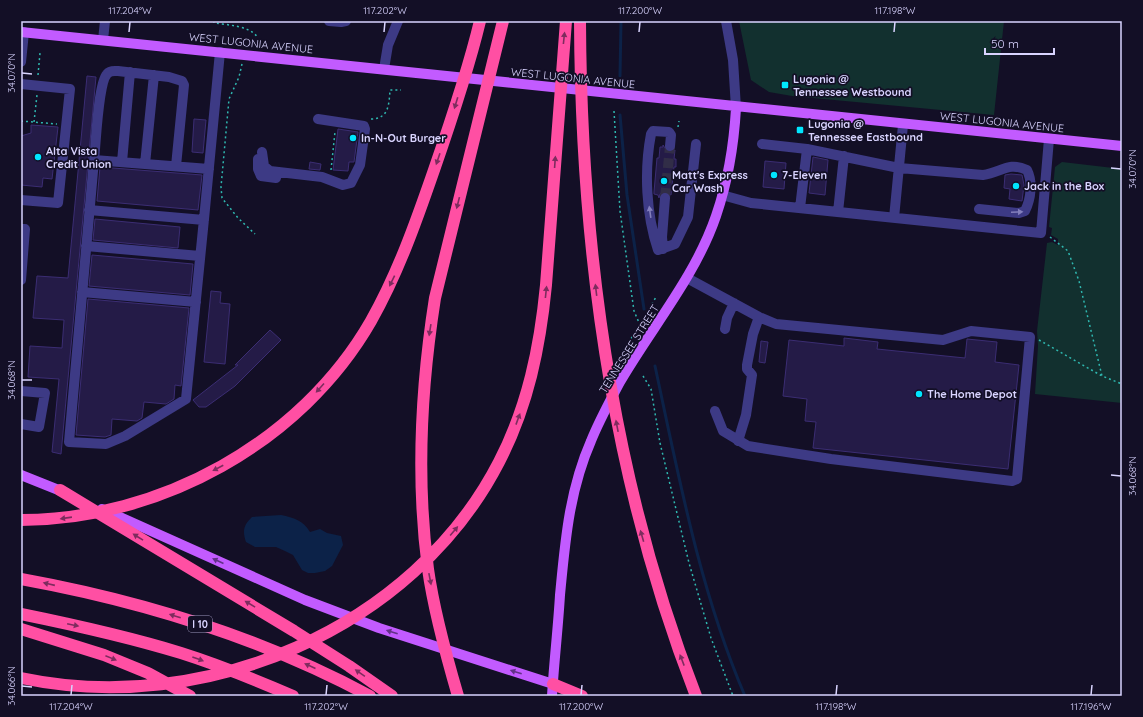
<svg xmlns="http://www.w3.org/2000/svg" width="1143" height="717" font-family="Quicksand,sans-serif">
	<style>
		.green { fill: #12302f }
		.water { fill: #0c2248 }
		.lines { fill: none; stroke-linecap: round; stroke-linejoin: round }
		.stream { stroke: #0c2248; stroke-width: 3 }
		.building { fill: #241b47; stroke: #3b2d73 }
		.minor-tunnel { stroke: #312d47; stroke-width: 10; stroke-dasharray: 10 5; stroke-linecap: butt }
		.path { stroke: #2fb8b0; stroke-width: 1.5; stroke-dasharray: 2 3; stroke-linecap: butt }
		.minor { stroke: #3d3a85; stroke-width: 10 }
		.major { stroke: #c25bff; stroke-width: 10 }
		.highway { stroke: #ff4fa3; stroke-width: 12 }
		.oneway { fill: #7d2c5e }
		.oneway2 { fill: #837fbc }
		.oneway3 { fill: #623188 }
		.ticks { fill: none; stroke: #d9d4ff; stroke-width: 1.5 }
		.poi-dot { fill: #00e5ff; stroke: #130f26; stroke-width: 1.5 }
		.labels { text-anchor: middle; dominant-baseline: central; stroke-width: 3.5; stroke-linejoin: round; paint-order: stroke }
		.shield { fill: #130f26; stroke: #9e99be; stroke-width: 1 }
		.shield-label { font-size: 10px; font-weight: bold; fill: #d9d4ff }
		.street-label { font-size: 11px; fill: #d9d4ff; stroke: #130f26 }
		.poi-label { font-size: 11px; font-weight: bold; fill: #d9d4ff; stroke: #130f26; text-anchor: start }
		.neatline { fill: none; stroke: #d9d4ff; stroke-width: 1.5 }
		.ticks-label { font-size: 10px; text-anchor: middle; fill: #d9d4ff }
	</style>
	<rect width="100%" height="100%" fill="#130f26"/>
	<path class="green" d="M739 21H1004L994 115 792 96 769 92 751 80Z
		M1062 162 1122 169V403L1035 394 1038 346 1037 331 1047 243 1052 242 1058 245V239L1051 235 1052 228 1049 227 1055 167Z"/>
	<path class="water" d="M281 515C294 518 303 520 310 532L320 529 327 533 341 536 343 545 332 566 325 571 315 573H308L302 570 293 555 285 551 276 547H255L246 542C242 530 244 525 252 517Z"/>
	<g class="lines">
		<path class="stream" d="M620 76 621 21
			M620 115 627 195 644 309
			M655 366C679 478 700 591 745 696"/>
	</g>
	<path class="building" d="M87 76 96 77 61 454 52 452 59 379 28 377 30 346 62 348 64 320 33 318 37 276 68 278Z
		M194 119 206 120 203 153 192 152Z
		M31 125 58 127 52 179 43 178 42 187 21 185V136L31 133Z
		M338 129 358 132 354 162H349L348 171 333 170Z
		M663 145 667 151 672 152 675 150 674 159H676V167H674L671 195 665 192 660 194 659 198 658 195 654 194V192L657 158H659L660 147H663Z
		M813 157 828 160 825 195 809 193Z
		M765 161 786 163 784 189 763 187Z
		M310 162 321 164 320 170 309 169Z
		M100 167 202 175 198 210 97 201Z
		M1011 174 1022 175 1024 185 1022 201 1009 199 1010 189 1004 188 1005 175Z
		M95 219 180 227 178 248 93 240Z
		M92 255 193 264 190 295 89 286Z
		M211 291 221 292 220 303 230 304 225 364 204 362Z
		M88 299 189 308 181 386 175 385 174 399 166 404 144 402 142 418 137 421 112 419 111 435 105 437 76 435Z
		M270 330 281 340 235 386 206 407H199L193 400 238 365H235Z
		M844 338 878 342 877 349 965 358 967 339 997 342 995 362 1019 365 1008 469 813 448 816 422 805 421 807 399 783 396 789 340 844 346Z
		M761 341 768 342 765 363 759 362Z"/>
	<g class="lines">
		<path class="minor-tunnel" d="M665 198 670 146"/>
		<path class="path" d="M213 21 215 23C228 25 251 26 258 38
			M242 64 239 77 229 99 221 187 222 198 238 218 255 234
			M38 75 40 53
			M614 111 620 211 634 311 640 325
			M371 119C389 119 389 104 390 90H401
			M21 121 57 124
			M34 122 37 95
			M678 127 679 121
			M331 170 335 132
			M1050 237 1068 251 1079 281 1102 376 1122 384
			M1039 340 1102 376
			M623 351 640 325 656 297
			M643 376 651 389 660 443 689 563 711 638 733 696"/>
		<path class="minor" d="M329 21 341 22 346 21
			M726 21 733 60 736 108
			M103 40 105 21
			M21 62 24 32
			M384 69 388 45 398 21
			M21 84 70 89 58 203 21 200
			M762 144 807 149 800 208
			M670 146 671 135 669 132 653 131 651 134C644 171 646 214 658 250L675 244 688 217 696 144
			M807 149 899 168 983 175C1001 173 1008 161 1027 170 1033 182 1031 199 1025 211L1019 213 979 209
			M262 152 264 166 270 171 322 177 343 185 351 183 360 165 365 129 364 126 318 119
			M258 159V169L261 176 276 178
			M94 160C96 144 98 84 107 74 110 70 114 71 118 71L169 77 182 81 184 85 176 166
			M122 162 130 72
			M145 164 154 75
			M209 169 94 160 69 442 106 444 125 436 186 399C198 283 209 168 220 52
			M722 195 751 203 1041 233 1049 139
			M89 210 204 220
			M838 212 844 156
			M894 218 903 125
			M21 229H25L21 280
			M86 246 200 256
			M663 249 662 237 665 198
			M687 278 759 317 776 324 943 340 971 331 1030 337 1017 479 1012 481 831 459 748 446 723 431 715 411
			M82 292 196 302
			M725 329 727 318 734 303
			M21 391 45 393 39 427 21 424
			M738 441 746 415 752 375 747 369V365L753 334 759 317"/>
		<path class="major" d="M21 32 1122 146
			M21 475 66 493
			M102 509 305 600 379 628 553 684
			M552 696C554 662 558 629 560 595 565 543 569 491 591 441 599 421 610 401 620 382 652 327 695 277 716 216 728 181 734 144 736 108"/>
		<path class="highway" d="M580 21C581 251 612 481 696 696
			M60 490 294 631 349 666 392 696
			M21 520C159 520 301 443 371 321 398 273 416 222 434 170 451 121 468 71 480 21
			M21 579C142 601 262 638 370 696
			M21 614C75 625 129 637 181 653 219 665 256 680 293 696
			M21 629 104 655 148 673 190 696
			M21 678C205 717 413 629 499 462 528 406 540 347 546 285L566 21
			M553 684 582 696
			M458 696C446 655 434 612 428 569 416 479 421 387 435 298L503 21"/>
	</g>
	<defs><path id="oneway-solid" d="M-6-.8H1V-3.2L6.5 0L1 3.2V.8H-6Z"/></defs>
	<g class="oneway">
		<use href="#oneway-solid" transform="translate(564 38) rotate(-84)"/>
		<use href="#oneway-solid" transform="translate(456 103) rotate(107)"/>
		<use href="#oneway-solid" transform="translate(438 159) rotate(109)"/>
		<use href="#oneway-solid" transform="translate(555 162) rotate(-86)"/>
		<use href="#oneway-solid" transform="translate(458 203) rotate(104)"/>
		<use href="#oneway-solid" transform="translate(392 281) rotate(116)"/>
		<use href="#oneway-solid" transform="translate(596 290) rotate(-97)"/>
		<use href="#oneway-solid" transform="translate(546 292) rotate(-84)"/>
		<use href="#oneway-solid" transform="translate(430 330) rotate(99)"/>
		<use href="#oneway-solid" transform="translate(320 388) rotate(132)"/>
		<use href="#oneway-solid" transform="translate(518 419) rotate(-70)"/>
		<use href="#oneway-solid" transform="translate(617 426) rotate(-101)"/>
		<use href="#oneway-solid" transform="translate(218 468) rotate(152)"/>
		<use href="#oneway-solid" transform="translate(66 518) rotate(172)"/>
		<use href="#oneway-solid" transform="translate(454 531) rotate(-50)"/>
		<use href="#oneway-solid" transform="translate(642 536) rotate(-106)"/>
		<use href="#oneway-solid" transform="translate(138 537) rotate(-148)"/>
		<use href="#oneway-solid" transform="translate(430 579) rotate(79)"/>
		<use href="#oneway-solid" transform="translate(49 584) rotate(-167)"/>
		<use href="#oneway-solid" transform="translate(250 604) rotate(-149)"/>
		<use href="#oneway-solid" transform="translate(175 616) rotate(-162)"/>
		<use href="#oneway-solid" transform="translate(73 625) rotate(12)"/>
		<use href="#oneway-solid" transform="translate(111 658) rotate(22)"/>
		<use href="#oneway-solid" transform="translate(198 659) rotate(20)"/>
		<use href="#oneway-solid" transform="translate(682 660) rotate(-111)"/>
		<use href="#oneway-solid" transform="translate(310 666) rotate(-156)"/>
		<use href="#oneway-solid" transform="translate(360 673) rotate(-145)"/>
	</g>
	<g class="oneway2">
		<use href="#oneway-solid" transform="translate(650 212) rotate(-98)"/>
		<use href="#oneway-solid" transform="translate(1017 212) rotate(-2)"/>
	</g>
	<g class="oneway3">
		<use href="#oneway-solid" transform="translate(218 561) rotate(-156)"/>
		<use href="#oneway-solid" transform="translate(392 632) rotate(-162)"/>
		<use href="#oneway-solid" transform="translate(516 672) rotate(-162)"/>
	</g>
	<path class="ticks" d="M129 32 130 22M384 32 385 22M639 32 640 22M894 32 895 22M22 73 32 74M1111 168 1121 169M22 380H32M1111 475 1121 476M22 686 32 687M71 695 72 685M326 695 327 685M581 695 582 685M836 695 837 685M1091 695 1092 685"/>
	<g class="poi-dot">
		<rect x="781" y="81" width="8" height="8" rx="2"/>
		<rect x="796" y="126" width="8" height="8" rx="2"/>
		<circle cx="353" cy="138" r="4"/>
		<circle cx="38" cy="157" r="4"/>
		<circle cx="774" cy="175" r="4"/>
		<circle cx="664" cy="181" r="4"/>
		<circle cx="1016" cy="186" r="4"/>
		<circle cx="919" cy="394" r="4"/>
	</g>
	<g class="labels">
		<rect class="shield" x="188" y="616" width="24" height="16" rx="3"/>
		<g class="shield-label">
			<text x="200" y="624">I 10</text>
		</g>
		<g class="street-label">
			<text transform="translate(251 43) rotate(6)">WEST LUGONIA AVENUE</text>
			<text transform="translate(573 78) rotate(6)">WEST LUGONIA AVENUE</text>
			<text transform="translate(1002 122) rotate(6)">WEST LUGONIA AVENUE</text>
			<text transform="translate(629 349) rotate(-58)">TENNESSEE STREET</text>
		</g>
		<g class="poi-label">
			<text x="793" y="79">Lugonia @<tspan x="793" dy="13">Tennessee Westbound</tspan></text>
			<text x="808" y="124">Lugonia @<tspan x="808" dy="13">Tennessee Eastbound</tspan></text>
			<text x="361" y="138">In-N-Out Burger</text>
			<text x="46" y="151">Alta Vista<tspan x="46" dy="13">Credit Union</tspan></text>
			<text x="672" y="175">Matt's Express<tspan x="672" dy="13">Car Wash</tspan></text>
			<text x="782" y="175">7-Eleven</text>
			<text x="1024" y="186">Jack in the Box</text>
			<text x="927" y="394">The Home Depot</text>
		</g>
	</g>
	<rect width="1143" height="717" fill="none" stroke="#130f26" stroke-width="44"/>
	<path d="M985 48v6h69v-6" fill="none" stroke="#d9d4ff" stroke-width="2"/>
	<text x="991" y="48" font-size="12" fill="#d9d4ff" stroke="#130f26" stroke-width="3" paint-order="stroke">50 m</text>
	<rect x="22" y="22" width="1099" height="673" class="neatline"/>
	<g class="ticks-label">
		<text x="130" y="14">117.204°W</text>
		<text x="385" y="14">117.202°W</text>
		<text x="640" y="14">117.200°W</text>
		<text x="895" y="14">117.198°W</text>
		<text transform="translate(11 73) rotate(-90)" y="4">34.070°N</text>
		<text transform="translate(1132 169) rotate(-90)" y="4">34.070°N</text>
		<text transform="translate(11 380) rotate(-90)" y="4">34.068°N</text>
		<text transform="translate(1132 476) rotate(-90)" y="4">34.068°N</text>
		<text transform="translate(11 686) rotate(-90)" y="4">34.066°N</text>
		<text x="71" y="710">117.204°W</text>
		<text x="326" y="710">117.202°W</text>
		<text x="581" y="710">117.200°W</text>
		<text x="836" y="710">117.198°W</text>
		<text x="1091" y="710">117.196°W</text>
	</g>
</svg>
